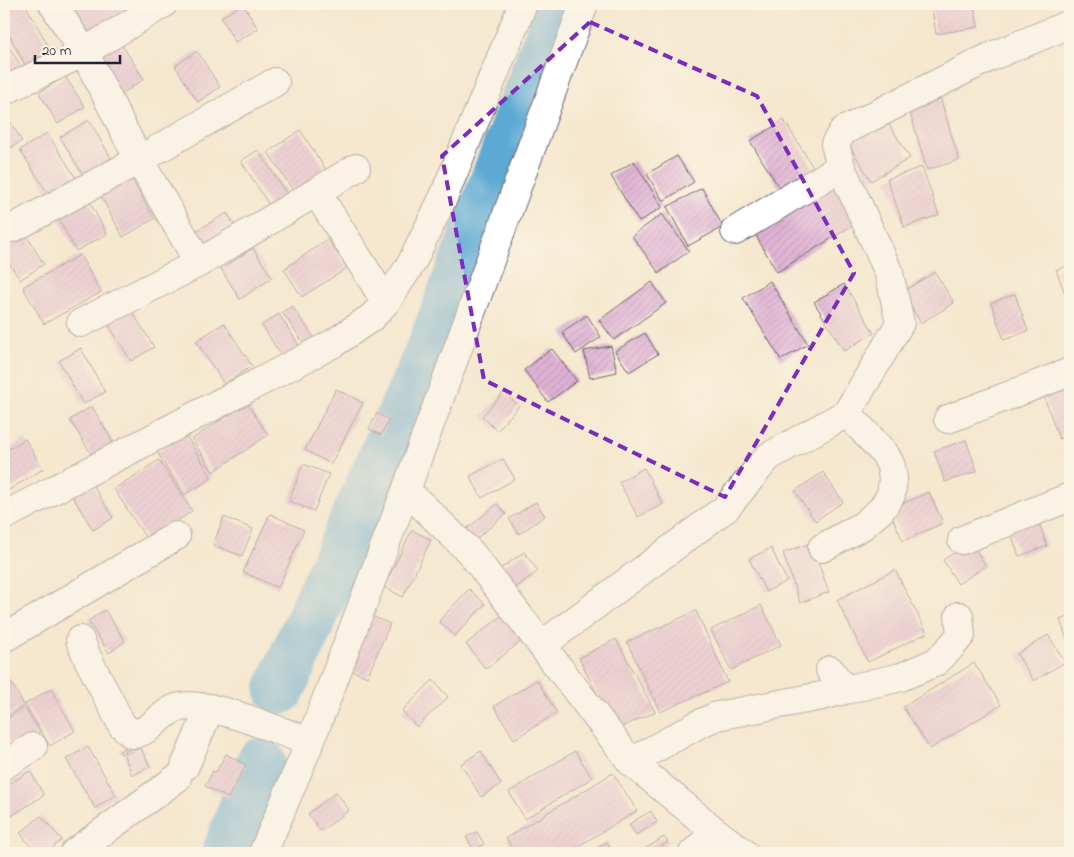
<svg xmlns="http://www.w3.org/2000/svg" width="1074" height="857" font-family="'Indie Flower',sans-serif">
	<style>
		.lines { fill: none; stroke-linecap: round; stroke-linejoin: round }
		.river { stroke: #5ba9d4; stroke-width: 51 }
		.building { fill: url(#building-hatch) }
		.minor-casing { stroke: #6c676f; stroke-width: 30 }
		.minor { stroke: #fff; stroke-width: 28 }
		.marked { fill: none; stroke: #7b2cbf; stroke-width: 4; stroke-dasharray: 10 6; stroke-linejoin: round }
	</style>
	<defs>
		<pattern id="building-hatch" width="6" height="6" patternUnits="userSpaceOnUse" patternTransform="scale(1.25)"><rect width="6" height="6" fill="#e0b3d5"/><path d="M-1 1l2-2M0 6l6-6M5 7l2-2" fill="none" stroke="#c09ab8"/></pattern>
	</defs>
	<rect width="100%" height="100%" fill="#fcf5e5"/>
	<filter id="ink" filterUnits="userSpaceOnUse"><feTurbulence type="fractalNoise" baseFrequency=".02" numOctaves="2"/><feDisplacementMap in="SourceGraphic" scale="10" xChannelSelector="R" yChannelSelector="G"/><feConvolveMatrix kernelMatrix="1 2 1 2 8 2 1 2 1" color-interpolation-filters="sRGB"/></filter>
	<filter id="wash" filterUnits="userSpaceOnUse"><feTurbulence type="fractalNoise" baseFrequency=".0096" numOctaves="4" result="noise"/><feDisplacementMap in="SourceGraphic" scale="20" xChannelSelector="R" yChannelSelector="G"/><feGaussianBlur stdDeviation="1.12" result="paint"/><feColorMatrix in="noise" values="0 0 0 0 0 0 0 0 0 0 0 0 0 0 0 0 0 1.4 0 .05"/><feComposite in="paint" operator="in"/></filter>
	<g filter="url(#wash)">
		<rect width="100%" height="100%" fill="#f5e8cf"/>
		<g class="lines">
			<path class="river" d="M280 689 434 343 562 4
				M227 853 261 763"/>
		</g>
		<g id="blocks">
			<path class="building" d="M15 4H25L51 51 25 65 4 25V10Z
				M61 4H136L81 37Z
				M243 4 258 29 235 42 221 17Z
				M931 4H974L978 27 936 34Z
				M4 39 22 68 4 79Z
				M118 39 144 79 119 96 93 56Z
				M197 51 220 87 198 102 175 66Z
				M65 76 85 107 58 124 39 93Z
				M940 97 959 160 927 170 908 106Z
				M4 112 22 141 4 152Z
				M884 116 910 158 871 181 846 140Z
				M89 120 111 158 83 175 60 137Z
				M784 120 814 169 780 189 750 141Z
				M300 130 328 173 296 195 268 152Z
				M47 133 76 178 49 195 20 150Z
				M258 150 289 197 271 208 241 161Z
				M677 156 694 182 663 201 647 174Z
				M634 161 662 207 639 222 611 176Z
				M922 167 939 215 904 227 887 179Z
				M128 172 154 219 123 237 97 189Z
				M4 173 10 183 4 187Z
				M832 181 858 222 777 272 752 229Z
				M702 188 723 227 688 246 667 207Z
				M87 197 107 234 76 251 56 214Z
				M227 213 239 233 207 253 194 232Z
				M662 214 689 251 659 273 632 236Z
				M22 229 44 264 20 280 4 255V240Z
				M328 239 347 268 302 297 284 269Z
				M253 248 272 278 240 299 221 269Z
				M80 255 101 292 44 324 23 287Z
				M1070 265V303L1069 304 1056 270Z
				M935 272 954 303 921 323 902 292Z
				M770 281 808 344 781 360 743 298Z
				M652 282 666 303 614 340 599 320Z
				M844 284 874 333 844 351 814 302Z
				M1015 294 1028 331 1004 340 991 303Z
				M292 306 315 339 305 345 282 312Z
				M130 308 154 347 131 361 107 322Z
				M279 314 300 347 282 357 262 325Z
				M587 315 601 337 576 354 562 332Z
				M224 323 252 366 224 384 196 341Z
				M645 333 658 354 629 372 615 351Z
				M611 346 617 372 590 378 584 351Z
				M81 348 105 392 83 404 59 361Z
				M552 349 577 381 548 402 524 370Z
				M1063 381 1070 402V435L1059 439 1041 388Z
				M336 389 363 403 331 464 305 450Z
				M504 392 519 406 497 431 482 416Z
				M247 403 268 435 213 472 192 439Z
				M92 406 114 444 93 457 70 420Z
				M377 413 389 420 381 435 369 429Z
				M185 434 212 478 184 495 157 452Z
				M25 439 43 469 4 493V452Z
				M966 440 977 471 945 482 934 451Z
				M503 459 515 479 482 498 470 476Z
				M159 460 192 511 148 541 114 489Z
				M303 464 329 474 314 511 289 501Z
				M644 468 663 504 638 517 619 482Z
				M823 472 843 502 815 521 795 491Z
				M88 477 113 518 93 530 68 489Z
				M929 492 943 523 903 541 889 510Z
				M536 502 545 516 519 534 509 519Z
				M497 504 506 514 471 543 462 533Z
				M270 514 304 530 278 588 243 572Z
				M224 517 253 529 242 556 213 545Z
				M1037 518 1047 546 1019 556 1009 528Z
				M412 530 431 540 403 597 384 587Z
				M971 542 986 566 958 584 943 560Z
				M811 543 829 592 800 603 783 553Z
				M771 548 787 581 766 592 749 559Z
				M524 552 538 571 510 592 496 572Z
				M895 570 927 633 868 662 837 600Z
				M469 589 485 604 455 636 439 621Z
				M761 605 781 645 731 670 711 630Z
				M105 610 125 641 109 653 88 621Z
				M696 611 728 682 660 712 627 642Z
				M365 613 390 624 367 677 341 666Z
				M505 613 525 638 486 669 466 644Z
				M1070 616V647L1060 620Z
				M1048 635 1065 662 1034 681 1017 654Z
				M616 639 655 712 615 730 579 658Z
				M974 663 1001 705 930 749 903 707Z
				M4 670 24 705 4 718Z
				M433 680 448 697 417 727 402 711Z
				M537 680 557 713 514 739 494 706Z
				M51 689 75 731 50 746 25 704Z
				M24 707 40 732 13 749 4 734V721Z
				M136 743 137 746 121 754 119 751Z
				M88 747 116 795 95 808 66 759Z
				M141 748 150 767 132 775 124 755Z
				M481 751 501 784 481 797 461 764Z
				M575 751 592 778 525 819 509 792Z
				M226 754 246 765 228 798 205 786 213 771 216 772Z
				M30 771 44 795 4 821V787Z
				M613 773 637 811 567 853H515L506 838Z
				M336 792 349 810 321 831 308 814Z
				M651 811 657 822 636 835 629 824Z
				M41 816 62 840 46 853H36L20 833Z
				M477 832 484 844 474 850 466 837Z
				M664 837 668 842 651 853H644L642 851Z
				M607 842 613 853H587Z"/>
		</g>
	</g>
	<g filter="url(#ink)">
		<use href="#blocks" fill-opacity="0" stroke="#6c676f" stroke-width="1"/>
		<g class="lines">
			<defs>
				<path id="minor" d="M53 4 84 52 139 160 199 263
					M4 91 84 52 163 4
					M317 193 386 302
					M13 228 139 160 275 82
					M735 231 841 167
					M81 323 199 263 356 168
					M948 419 1070 372
					M406 490 471 553 631 762 716 832 693 853
					M4 516 334 343 372 317 386 302 411 264 443 198 523 4
					M962 540 1070 497
					M822 548 862 526 881 510 891 495 893 479 891 466 885 454 847 413
					M4 638 176 536
					M80 640 88 659 122 725 132 734C151 732 158 716 174 709 202 696 280 732 310 742
					M542 645 726 508 768 457 847 413 900 323 889 273 841 167 835 144 843 131 990 57 1070 24
					M830 670 845 690 901 677 936 662 950 648 961 635 959 616
					M631 762 699 724 717 716 822 696 845 690
					M4 765 33 747
					M185 766 210 708
					M716 832 744 853
					M74 853 177 778
					M263 853 310 742 406 490 584 4"/>
			</defs>
			<use href="#minor" class="minor-casing"/>
			<use href="#minor" class="minor"/>
		</g>
	</g>
	<path d="M0 0H1074V857H0ZM590 22 757 96 854 273 725 497 484 380 442 156Z" fill="#f5e8cf" fill-opacity=".55" fill-rule="evenodd"/>
	<path class="marked" d="M590 22 757 96 854 273 725 497 484 380 442 156Z"/>
	<rect width="1074" height="857" fill="none" stroke="#fcf5e5" stroke-width="20"/>
	<path d="M35 55v8h85v-8" fill="none" stroke="#22223b" stroke-width="2.5"/>
	<text x="42" y="55" font-size="15" fill="#22223b" stroke="#fcf5e5" stroke-width="4" paint-order="stroke">20 m</text>
</svg>
